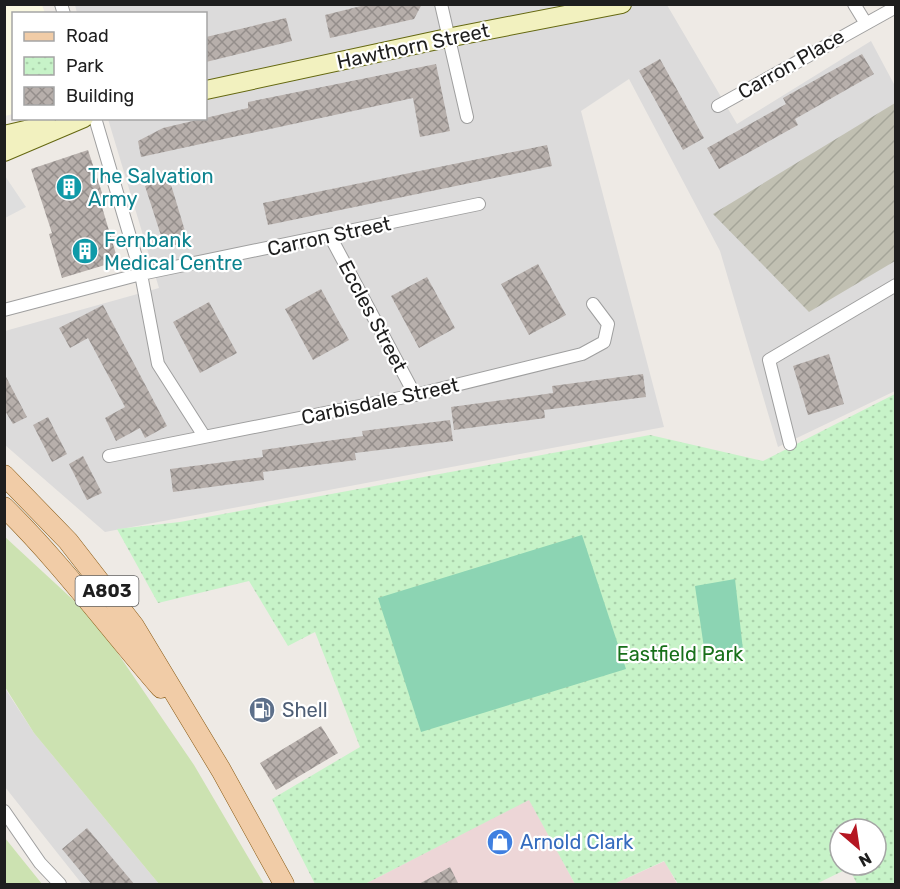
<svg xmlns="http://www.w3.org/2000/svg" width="900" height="889" font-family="Rubik,sans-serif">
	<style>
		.residential { fill: #dcdbdb }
		.commercial { fill: #edd6d7 }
		.education { fill: #fbf9e1 }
		.construction { fill: url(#construction-furrows) }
		.grass { fill: #cce2b1 }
		.park { fill: url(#park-dots); fill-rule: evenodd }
		.pitch { fill: #8cd4b3 }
		.parking { fill: #dedede }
		.building { fill: url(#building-cross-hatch) }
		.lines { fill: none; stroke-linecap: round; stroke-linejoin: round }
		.street-casing { stroke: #9f9f9f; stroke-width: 14 }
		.secondary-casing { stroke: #656811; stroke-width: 20 }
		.primary-casing { stroke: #875811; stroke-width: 21 }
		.street { stroke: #fff; stroke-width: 12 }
		.secondary { stroke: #f2f1bf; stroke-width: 18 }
		.primary { stroke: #f1cca7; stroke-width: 20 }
		.labels { text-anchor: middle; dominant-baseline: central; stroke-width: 4.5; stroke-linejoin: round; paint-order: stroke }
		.shield { fill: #fff; stroke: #626262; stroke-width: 1.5 }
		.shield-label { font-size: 18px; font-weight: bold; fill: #1e1e1e }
		.street-label { font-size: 20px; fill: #1e1e1e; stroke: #fff }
		.culture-label { font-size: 20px; fill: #0d838f; stroke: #fff; text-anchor: start }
		.park-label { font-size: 20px; fill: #18701a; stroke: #fff }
		.service-label { font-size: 20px; fill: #4e5e75; stroke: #fff; text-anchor: start }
		.shop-label { font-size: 20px; fill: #366cbe; stroke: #fff; text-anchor: start }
	</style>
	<defs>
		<pattern id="construction-furrows" width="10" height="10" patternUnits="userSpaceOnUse" patternTransform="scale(1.5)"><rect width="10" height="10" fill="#c1c0b2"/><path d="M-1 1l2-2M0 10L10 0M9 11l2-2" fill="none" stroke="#a5a599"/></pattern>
		<pattern id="park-dots" width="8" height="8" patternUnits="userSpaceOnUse" patternTransform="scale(1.5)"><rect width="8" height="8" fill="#c7f3c8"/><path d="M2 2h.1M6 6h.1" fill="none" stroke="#aad0ab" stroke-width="1.8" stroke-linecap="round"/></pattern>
		<pattern id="building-cross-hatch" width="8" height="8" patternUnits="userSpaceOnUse" patternTransform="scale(1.5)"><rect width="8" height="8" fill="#b7afab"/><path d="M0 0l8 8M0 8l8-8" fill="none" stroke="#948e8b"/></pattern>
	</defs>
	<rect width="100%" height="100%" fill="#eeeae5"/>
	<path class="residential" d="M75 5H667L737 124 871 41 895 86V391L778 447 720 251 629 79 581 111 664 427 105 532 5 445V331L159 288 108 119 206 118V14L77 13Z
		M4 687 34 733 159 884H82L5 787Z"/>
	<path class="commercial" d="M529 799 575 884H365Z
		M665 861 677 884H614Z"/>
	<path class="education" d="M5 4 42 5 45 13 14 14 13 114 5 116Z"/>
	<path class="construction" d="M895 103V261L809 312 713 214Z"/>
	<path class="grass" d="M4 536 95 620 194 765 264 884H159L34 733 5 687Z
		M5 838 42 884H5Z"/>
	<path class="park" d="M895 394V884H857L849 868 816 884H678L664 861 614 884H575L529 800 365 884H315L272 799 360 747 315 632 288 646 249 581 158 603 117 529 180 522 650 435 763 461ZM840 829H876V865H840Z"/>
	<path class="pitch" d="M582 535 626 669 421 732 378 598Z
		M735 579 743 650 705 655 695 586Z"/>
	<path class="parking" d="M5 176 26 207 5 218H4Z"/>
	<path class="building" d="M369 4H422L414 19 330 38 325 15Z
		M286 18 292 41 206 62V37Z
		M862 54 874 74 795 119 798 125 719 169 707 148 786 104 783 98Z
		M660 59 704 138 683 150 639 71Z
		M436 64 450 131 420 137 413 98 141 157 138 141 163 128 248 108V102Z
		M547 145 552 166 268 225 263 203Z
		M88 150 106 205 102 207 118 261 62 278 49 234 52 233 31 169Z
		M169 178 188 241 165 248 145 186Z
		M538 264 566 315 529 335 501 284Z
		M427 277 455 328 419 348 391 296Z
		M321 289 349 340 313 360 285 309Z
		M209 302 237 353 200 373 173 322Z
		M103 305 167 426 145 438 140 428 116 441 105 418 125 407 88 338 70 348 59 328Z
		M829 354 844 404 808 415 793 366Z
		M4 373 27 417 13 424 4 409Z
		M643 374 646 397 544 410 545 418 454 430 451 407 553 393 552 386Z
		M48 417 67 454 52 462 33 425Z
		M450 420 453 441 355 453 356 460 263 472 264 480 173 492 170 469 263 457 262 450 363 436 362 431Z
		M83 456 102 493 87 500 69 464Z
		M321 726 338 753 276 790 260 763Z
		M87 828 135 885H92L62 849Z
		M450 867 459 885H417Z"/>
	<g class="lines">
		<defs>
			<path id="street" d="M61 4 64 14
				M441 4 467 117
				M854 4 865 22
				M718 106 896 7
				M95 118 141 274 158 364 204 436
				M330 236 415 395
				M4 310 141 274 479 204
				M790 444 769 360 896 285
				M109 456 415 395 582 354 604 342 608 324 593 304
				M4 811 40 863 60 884"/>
			<path id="secondary" d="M206 90 447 38 622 4
				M4 135 47 125
				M4 152 84 118"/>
			<path id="primary" d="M4 475 68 541 134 626 221 770 284 884
				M4 507C61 563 108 627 161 688"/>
		</defs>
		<use href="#street" class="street-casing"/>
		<use href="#secondary" class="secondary-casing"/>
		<use href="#primary" class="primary-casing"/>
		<use href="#street" class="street"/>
		<use href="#secondary" class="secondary"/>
		<use href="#primary" class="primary"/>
	</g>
	<defs>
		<symbol id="building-disc" viewBox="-11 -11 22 22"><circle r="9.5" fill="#0f9aa8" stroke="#fff"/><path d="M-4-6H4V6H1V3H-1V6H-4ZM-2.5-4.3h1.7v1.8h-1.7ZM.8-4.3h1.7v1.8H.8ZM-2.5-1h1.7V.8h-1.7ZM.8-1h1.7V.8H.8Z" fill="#fff"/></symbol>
		<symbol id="fuel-disc" viewBox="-11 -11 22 22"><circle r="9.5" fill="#5c6f8a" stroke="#fff"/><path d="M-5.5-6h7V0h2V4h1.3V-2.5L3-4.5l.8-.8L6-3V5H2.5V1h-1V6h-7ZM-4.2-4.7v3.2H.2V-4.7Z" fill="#fff"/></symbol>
		<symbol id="shop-disc" viewBox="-11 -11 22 22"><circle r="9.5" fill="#3f7fe0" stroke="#fff"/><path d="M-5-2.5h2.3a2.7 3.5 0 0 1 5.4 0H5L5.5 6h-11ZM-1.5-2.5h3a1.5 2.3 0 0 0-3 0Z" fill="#fff"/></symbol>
	</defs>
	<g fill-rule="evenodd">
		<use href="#building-disc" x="54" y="172" width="30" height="30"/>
		<use href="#building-disc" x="70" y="236" width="30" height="30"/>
		<use href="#fuel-disc" x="247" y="695" width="30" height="30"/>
		<use href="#shop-disc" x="485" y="827" width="30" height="30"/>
	</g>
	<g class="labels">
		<rect class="shield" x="75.5" y="576" width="63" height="30" rx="4.5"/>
		<g class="shield-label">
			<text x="107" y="591">A803</text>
		</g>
		<g class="street-label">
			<text transform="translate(413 46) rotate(-12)">Hawthorn Street</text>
			<text transform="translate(791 64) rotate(-30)">Carron Place</text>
			<text transform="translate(329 236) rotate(-12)">Carron Street</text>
			<text transform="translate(373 316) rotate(62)">Eccles Street</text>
			<text transform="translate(380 401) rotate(-12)">Carbisdale Street</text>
		</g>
		<g class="culture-label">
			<text x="88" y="176">The Salvation<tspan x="88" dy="23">Army</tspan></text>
			<text x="104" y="240">Fernbank<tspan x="104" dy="23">Medical Centre</tspan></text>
		</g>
		<g class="park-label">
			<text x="680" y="654">Eastfield Park</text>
		</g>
		<g class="service-label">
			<text x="282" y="710">Shell</text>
		</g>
		<g class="shop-label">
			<text x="520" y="842">Arnold Clark</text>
		</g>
	</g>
	<rect width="900" height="889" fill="none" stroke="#1e1e1e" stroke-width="12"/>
	<rect x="12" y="12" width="195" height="108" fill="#ffffff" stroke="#a5a5a5" stroke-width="1.5"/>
	<rect x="24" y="32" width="30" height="9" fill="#f1cca7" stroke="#a5a5a5" stroke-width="1.5"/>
	<text x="66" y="42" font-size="18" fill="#1e1e1e">Road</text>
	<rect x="24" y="57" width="30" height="18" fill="url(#park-dots)" stroke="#a5a5a5" stroke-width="1.5"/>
	<text x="66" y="72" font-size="18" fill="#1e1e1e">Park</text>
	<rect x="24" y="87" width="30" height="18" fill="url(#building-cross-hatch)" stroke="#a5a5a5" stroke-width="1.5"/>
	<text x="66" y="102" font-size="18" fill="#1e1e1e">Building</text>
	<g transform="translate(858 847) rotate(151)"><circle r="28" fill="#ffffff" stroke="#a5a5a5" stroke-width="1.5"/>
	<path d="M0-4.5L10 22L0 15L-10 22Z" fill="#b51722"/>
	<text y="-9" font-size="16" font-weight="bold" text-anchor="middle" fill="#1e1e1e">N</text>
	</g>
</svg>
